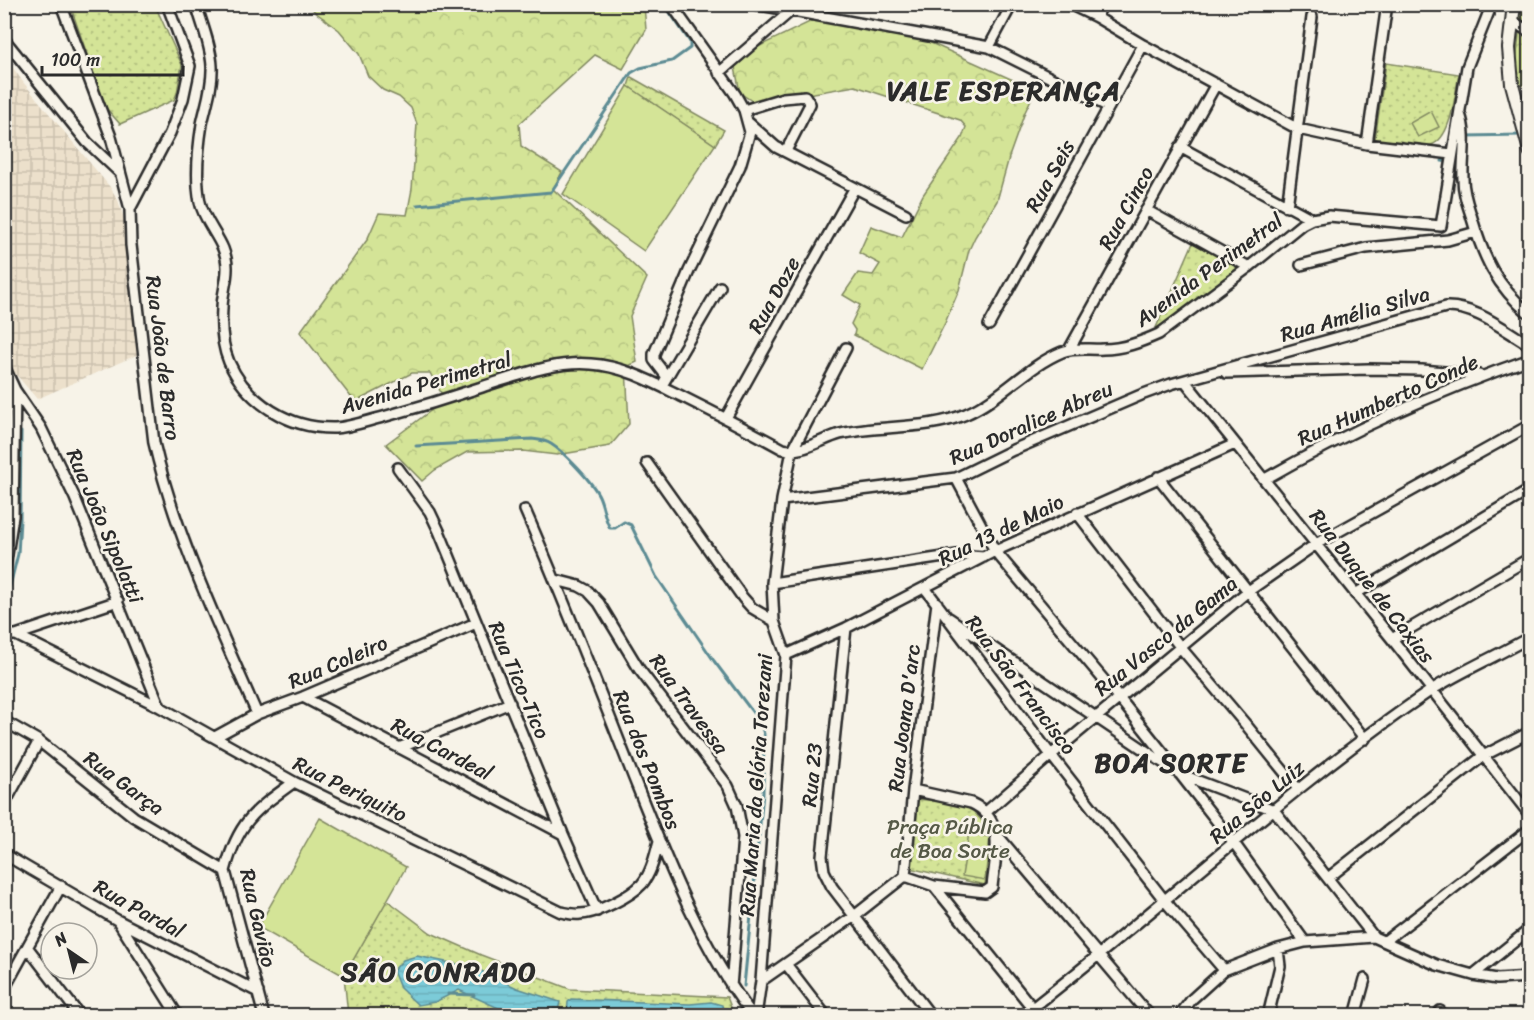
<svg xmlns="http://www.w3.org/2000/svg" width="1534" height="1020" font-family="Sriracha,sans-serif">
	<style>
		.industrial { fill: url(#industrial-grid) }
		.grass { fill: url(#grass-dots); stroke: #808861; stroke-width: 1.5 }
		.forest { fill: url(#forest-crowns); stroke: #808861; stroke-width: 1.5 }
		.garden { fill: #d4e497; stroke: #808861; stroke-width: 1.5 }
		.water { fill: url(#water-rules); stroke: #5c8b93; stroke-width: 1.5 }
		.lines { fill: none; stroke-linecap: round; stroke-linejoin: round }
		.stream { stroke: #5c8b93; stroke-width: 3 }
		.street-casing { stroke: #2b2b2b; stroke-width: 14 }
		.secondary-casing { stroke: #2b2b2b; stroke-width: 16 }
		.street { stroke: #f7f3e8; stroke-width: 9 }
		.secondary { stroke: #f7f3e8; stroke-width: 12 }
		.labels { text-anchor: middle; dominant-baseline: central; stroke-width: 5; stroke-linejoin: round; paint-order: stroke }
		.street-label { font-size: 21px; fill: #2b2b2b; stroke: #f7f3e8 }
		.park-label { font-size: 21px; fill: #555946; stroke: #f7f3e8 }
		.district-label { font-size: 27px; font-weight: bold; letter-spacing: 1.5px; fill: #2b2b2b; stroke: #f7f3e8 }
	</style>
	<defs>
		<pattern id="industrial-grid" width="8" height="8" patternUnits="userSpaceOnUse" patternTransform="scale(1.5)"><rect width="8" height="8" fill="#ece0cb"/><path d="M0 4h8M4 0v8" fill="none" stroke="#cbc0ae"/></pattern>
		<pattern id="grass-dots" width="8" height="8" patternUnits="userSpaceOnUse" patternTransform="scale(1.5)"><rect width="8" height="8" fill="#d4e497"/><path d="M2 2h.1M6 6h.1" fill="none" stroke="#b6c482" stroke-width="1.8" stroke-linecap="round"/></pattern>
		<pattern id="forest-crowns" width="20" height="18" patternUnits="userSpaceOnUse" patternTransform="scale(1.5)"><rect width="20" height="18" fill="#d4e497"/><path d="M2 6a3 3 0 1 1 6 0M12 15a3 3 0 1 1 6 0" fill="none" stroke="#b6c482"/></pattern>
		<pattern id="water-rules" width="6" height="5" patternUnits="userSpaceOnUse" patternTransform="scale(1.5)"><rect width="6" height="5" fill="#7ccbd8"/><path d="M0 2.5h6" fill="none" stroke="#6baeba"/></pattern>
	</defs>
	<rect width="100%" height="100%" fill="#f7f3e8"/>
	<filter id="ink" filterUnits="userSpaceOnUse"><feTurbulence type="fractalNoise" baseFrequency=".0167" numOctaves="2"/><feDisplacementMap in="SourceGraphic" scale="12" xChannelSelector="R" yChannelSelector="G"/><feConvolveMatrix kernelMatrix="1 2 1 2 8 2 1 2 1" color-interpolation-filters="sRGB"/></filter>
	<g filter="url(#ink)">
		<path class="industrial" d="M4 55 23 82 110 187 118 200 124 219 139 354 37 399 14 372 5 350Z"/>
		<path class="grass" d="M70 5H155L182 65 177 93 174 100 120 124 107 109 101 95Z
			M1386 63 1459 74C1455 92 1452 139 1431 145 1417 148 1390 141 1375 139Z
			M631 77 724 130 715 145 628 86Z
			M1193 243 1241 266 1155 330Z
			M917 799 967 804 992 832 985 885 909 868Z
			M387 900 431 933 481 955 570 989 727 997 734 1015H348L344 976Z"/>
		<path class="forest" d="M309 5H644L646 30 623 69 595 55 519 124 521 146 562 172 553 189 647 278 630 316 637 362 626 367 629 424 610 446 557 455 523 451 467 452 435 470 422 481 386 444 445 400 430 373H412L355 402 300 332 367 240 379 213 407 215 412 189 417 124 411 108 399 97 383 90 368 76 359 54 339 30 315 12Z
			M1522 5H1529V87L1514 83Z
			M820 17 922 39 1033 89 1034 93 1025 112 1010 154 997 201 975 237 969 250 959 290 945 323 922 369 854 335 855 330 851 324 860 305 843 295 858 273 873 275 880 264 859 253 871 226 902 237 923 195 962 138 966 127 960 120 855 86 755 103 740 93 735 67 741 55Z"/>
		<path class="garden" d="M628 86 715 145 644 251 563 194Z
			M1431 111 1439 127 1418 137 1410 123Z
			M320 818 406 867 344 976 258 927Z
			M969 833 990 837 985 880 962 876Z"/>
		<path class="water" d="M417 956 475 968 517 988 560 1002 557 1015H538L505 1011 459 990 435 1002 418 1005 400 988 393 971 403 960Z
			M571 999 690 1004 711 1002 722 1005 724 1014 722 1016 567 1014 568 1002Z"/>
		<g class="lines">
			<path class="stream" d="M1465 136 1522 135
				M1442 161 1456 163 1460 140
				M417 205 551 192 631 73 640 68 672 61 690 48V42L664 4
				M416 446 532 439C539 440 545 440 551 444 564 452 593 483 599 496 604 507 604 518 610 528H615L624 522 631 525 656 576 714 661 760 722 764 734 763 793 744 986
				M4 610 18 554 20 520 21 432
				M448 994 474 995
				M554 1009 569 1012"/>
			<defs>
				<path id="street" d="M61 4 111 137 130 209
					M167 4 190 66 183 99 170 133 130 209 131 245 154 443C176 537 219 626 257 714
					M196 4C202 24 211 46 212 66 213 86 206 105 202 124 198 149 195 177 200 202 205 226 228 243 227 269 227 282 222 295 222 308 221 325 222 346 229 362 247 403 290 429 335 428 351 427 367 421 383 417 416 408 449 398 482 387 517 376 553 361 591 364 624 366 654 383 683 397 717 414 750 431 783 449 801 454 822 439 840 434 881 424 926 431 966 414 1001 399 1026 367 1062 352 1075 347 1089 350 1103 349 1123 349 1141 342 1159 334L1249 267 1302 224 1312 219 1329 216 1441 226 1467 67 1492 4
					M754 4 989 47 1109 107
					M1069 4 1096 17 1143 45 1298 129 1367 144 1452 154
					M1096 17 1103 4
					M1512 21 1530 32
					M4 39 87 142 120 173
					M989 47 1012 4
					M719 73 792 10
					M744 110 783 98 805 96 810 104 786 151
					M1460 114C1468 136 1462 156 1463 179 1463 192 1467 203 1471 215 1483 257 1496 286 1530 314
					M749 123 776 147 906 214
					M1367 144 1387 4
					M1180 147 1312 219
					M1287 207 1312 17
					M1146 210 1249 267
					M1301 265 1366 248 1448 240 1476 232
					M989 325 1143 45
					M1069 350 1216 84
					M4 366 15 390 41 428 75 498 160 707
					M1226 373 1368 369 1422 370 1479 375
					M667 377 654 360V354L689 271 740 166 750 132 744 110 735 94 671 4
					M1185 381 1392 639 1530 815
					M664 382 720 287
					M726 418 854 189
					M647 463 743 598 752 608 774 621
					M398 468 430 512 439 531 563 834 597 911
					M1158 477 1365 739
					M956 478 995 551 1119 698 1180 774 1234 843 1305 942
					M1265 479C1349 431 1438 391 1530 359
					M782 500 956 478 1013 450 1141 395 1171 384 1446 307C1476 306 1504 330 1530 345
					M525 510C563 597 598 687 633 776 665 856 700 947 753 1016
					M1077 513 1181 648 1247 726 1298 789
					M4 574 13 516 15 390
					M556 580 579 586 588 591 599 603 639 669 728 786 737 806 743 837 731 987
					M772 583 957 555 984 557
					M925 588 1051 755 1165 901 1224 970
					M1355 594 1530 490
					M949 618 1180 774 1274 810 1374 937
					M846 628 822 856 824 871 832 887 931 1016
					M4 635H16L160 707 294 782 561 912C567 913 574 915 580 914 596 914 631 896 642 884 652 872 655 855 659 841
					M16 635 118 601
					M1392 639 1530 558
					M786 655 846 628 995 551 1235 444
					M303 697 563 834
					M4 721 39 741 134 817 225 871
					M215 737 257 714 303 697 476 623
					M399 748 510 703
					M4 805 39 741
					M986 812 1051 755 1247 592 1316 544 1530 425
					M998 836 1150 1016
					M4 854 117 920 258 992
					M905 876 934 886 985 892 992 887C995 856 1007 819 971 803L913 790
					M1328 878 1483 756 1530 732
					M934 886 1039 1016
					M118 921 178 1016
					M1385 941 1530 829
					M28 948 80 1016
					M786 964 826 1016
					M1473 975 1530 929
					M761 981 853 917 905 876 913 790 937 603
					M4 989 61 886
					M264 1016 225 871C238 822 254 811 294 782
					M756 1016 761 981 786 655 774 621 772 583 782 500 792 451 846 348
					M1022 1016C1160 910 1286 789 1430 691 1461 671 1497 656 1530 637
					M1179 1016 1192 999 1224 970 1278 949 1305 942 1374 937 1437 965 1473 975 1497 979 1530 977
					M1268 1016 1280 966 1278 949
					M1355 1016 1365 979
					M1439 1016 1440 1011"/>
				<path id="secondary" d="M1514 4 1509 48 1512 84 1530 151"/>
			</defs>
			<use href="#street" class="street-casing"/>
			<use href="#secondary" class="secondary-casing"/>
			<use href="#street" class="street"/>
			<use href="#secondary" class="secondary"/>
		</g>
	</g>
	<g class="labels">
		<g class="street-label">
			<text transform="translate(1050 176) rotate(-61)">Rua Seis</text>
			<text transform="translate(1126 208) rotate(-61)">Rua Cinco</text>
			<text transform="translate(1209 270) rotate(-36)">Avenida Perimetral</text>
			<text transform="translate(774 295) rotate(-61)">Rua Doze</text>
			<text transform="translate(1355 314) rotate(-16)">Rua Amélia Silva</text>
			<text transform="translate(163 358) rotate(83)">Rua João de Barro</text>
			<text transform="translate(426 383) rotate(-16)">Avenida Perimetral</text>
			<text transform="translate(1388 400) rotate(-24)">Rua Humberto Conde</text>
			<text transform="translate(1031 423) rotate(-24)">Rua Doralice Abreu</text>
			<text transform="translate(105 526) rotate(67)">Rua João Sipolatti</text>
			<text transform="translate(1001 530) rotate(-26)">Rua 13 de Maio</text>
			<text transform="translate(1372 586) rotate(52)">Rua Duque de Caxias</text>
			<text transform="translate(1166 636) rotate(-39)">Rua Vasco da Gama</text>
			<text transform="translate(338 662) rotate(-23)">Rua Coleiro</text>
			<text transform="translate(519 680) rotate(67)">Rua Tico-Tico</text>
			<text transform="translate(1021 685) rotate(53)">Rua São Francisco</text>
			<text transform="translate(689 704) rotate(54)">Rua Travessa</text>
			<text transform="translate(904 718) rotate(-83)">Rua Joana D'arc</text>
			<text transform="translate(442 749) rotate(28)">Rua Cardeal</text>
			<text transform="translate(647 760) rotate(68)">Rua dos Pombos</text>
			<text transform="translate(812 775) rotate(-84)">Rua 23</text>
			<text transform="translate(124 783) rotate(36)">Rua Garça</text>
			<text transform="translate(756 785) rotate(-86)">Rua Maria da Glória Torezani</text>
			<text transform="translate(350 789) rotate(26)">Rua Periquito</text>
			<text transform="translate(1257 802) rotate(-40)">Rua São Luiz</text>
			<text transform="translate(139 909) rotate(29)">Rua Pardal</text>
			<text transform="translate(258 918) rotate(77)">Rua Gavião</text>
		</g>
		<g class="park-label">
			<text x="950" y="827">Praça Pública<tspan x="950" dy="24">de Boa Sorte</tspan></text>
		</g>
		<g class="district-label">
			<text x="1004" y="91">VALE ESPERANÇA</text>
			<text x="1171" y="763">BOA SORTE</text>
			<text x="439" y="972">SÃO CONRADO</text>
		</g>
	</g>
	<rect width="1534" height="1020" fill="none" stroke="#f7f3e8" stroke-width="24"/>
	<rect x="12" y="12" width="1510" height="996" fill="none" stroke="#2b2b2b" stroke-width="2" filter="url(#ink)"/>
	<g transform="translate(69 951) rotate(325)"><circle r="28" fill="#f7f3e8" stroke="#a5a39c" stroke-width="1.5"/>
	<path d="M0-4.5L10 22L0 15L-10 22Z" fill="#2b2b2b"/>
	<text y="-9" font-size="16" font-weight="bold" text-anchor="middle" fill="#2b2b2b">N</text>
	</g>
	<path d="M42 66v9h141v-9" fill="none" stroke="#2b2b2b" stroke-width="3"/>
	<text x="51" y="66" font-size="18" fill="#2b2b2b" stroke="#f7f3e8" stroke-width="4.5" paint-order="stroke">100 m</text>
</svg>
